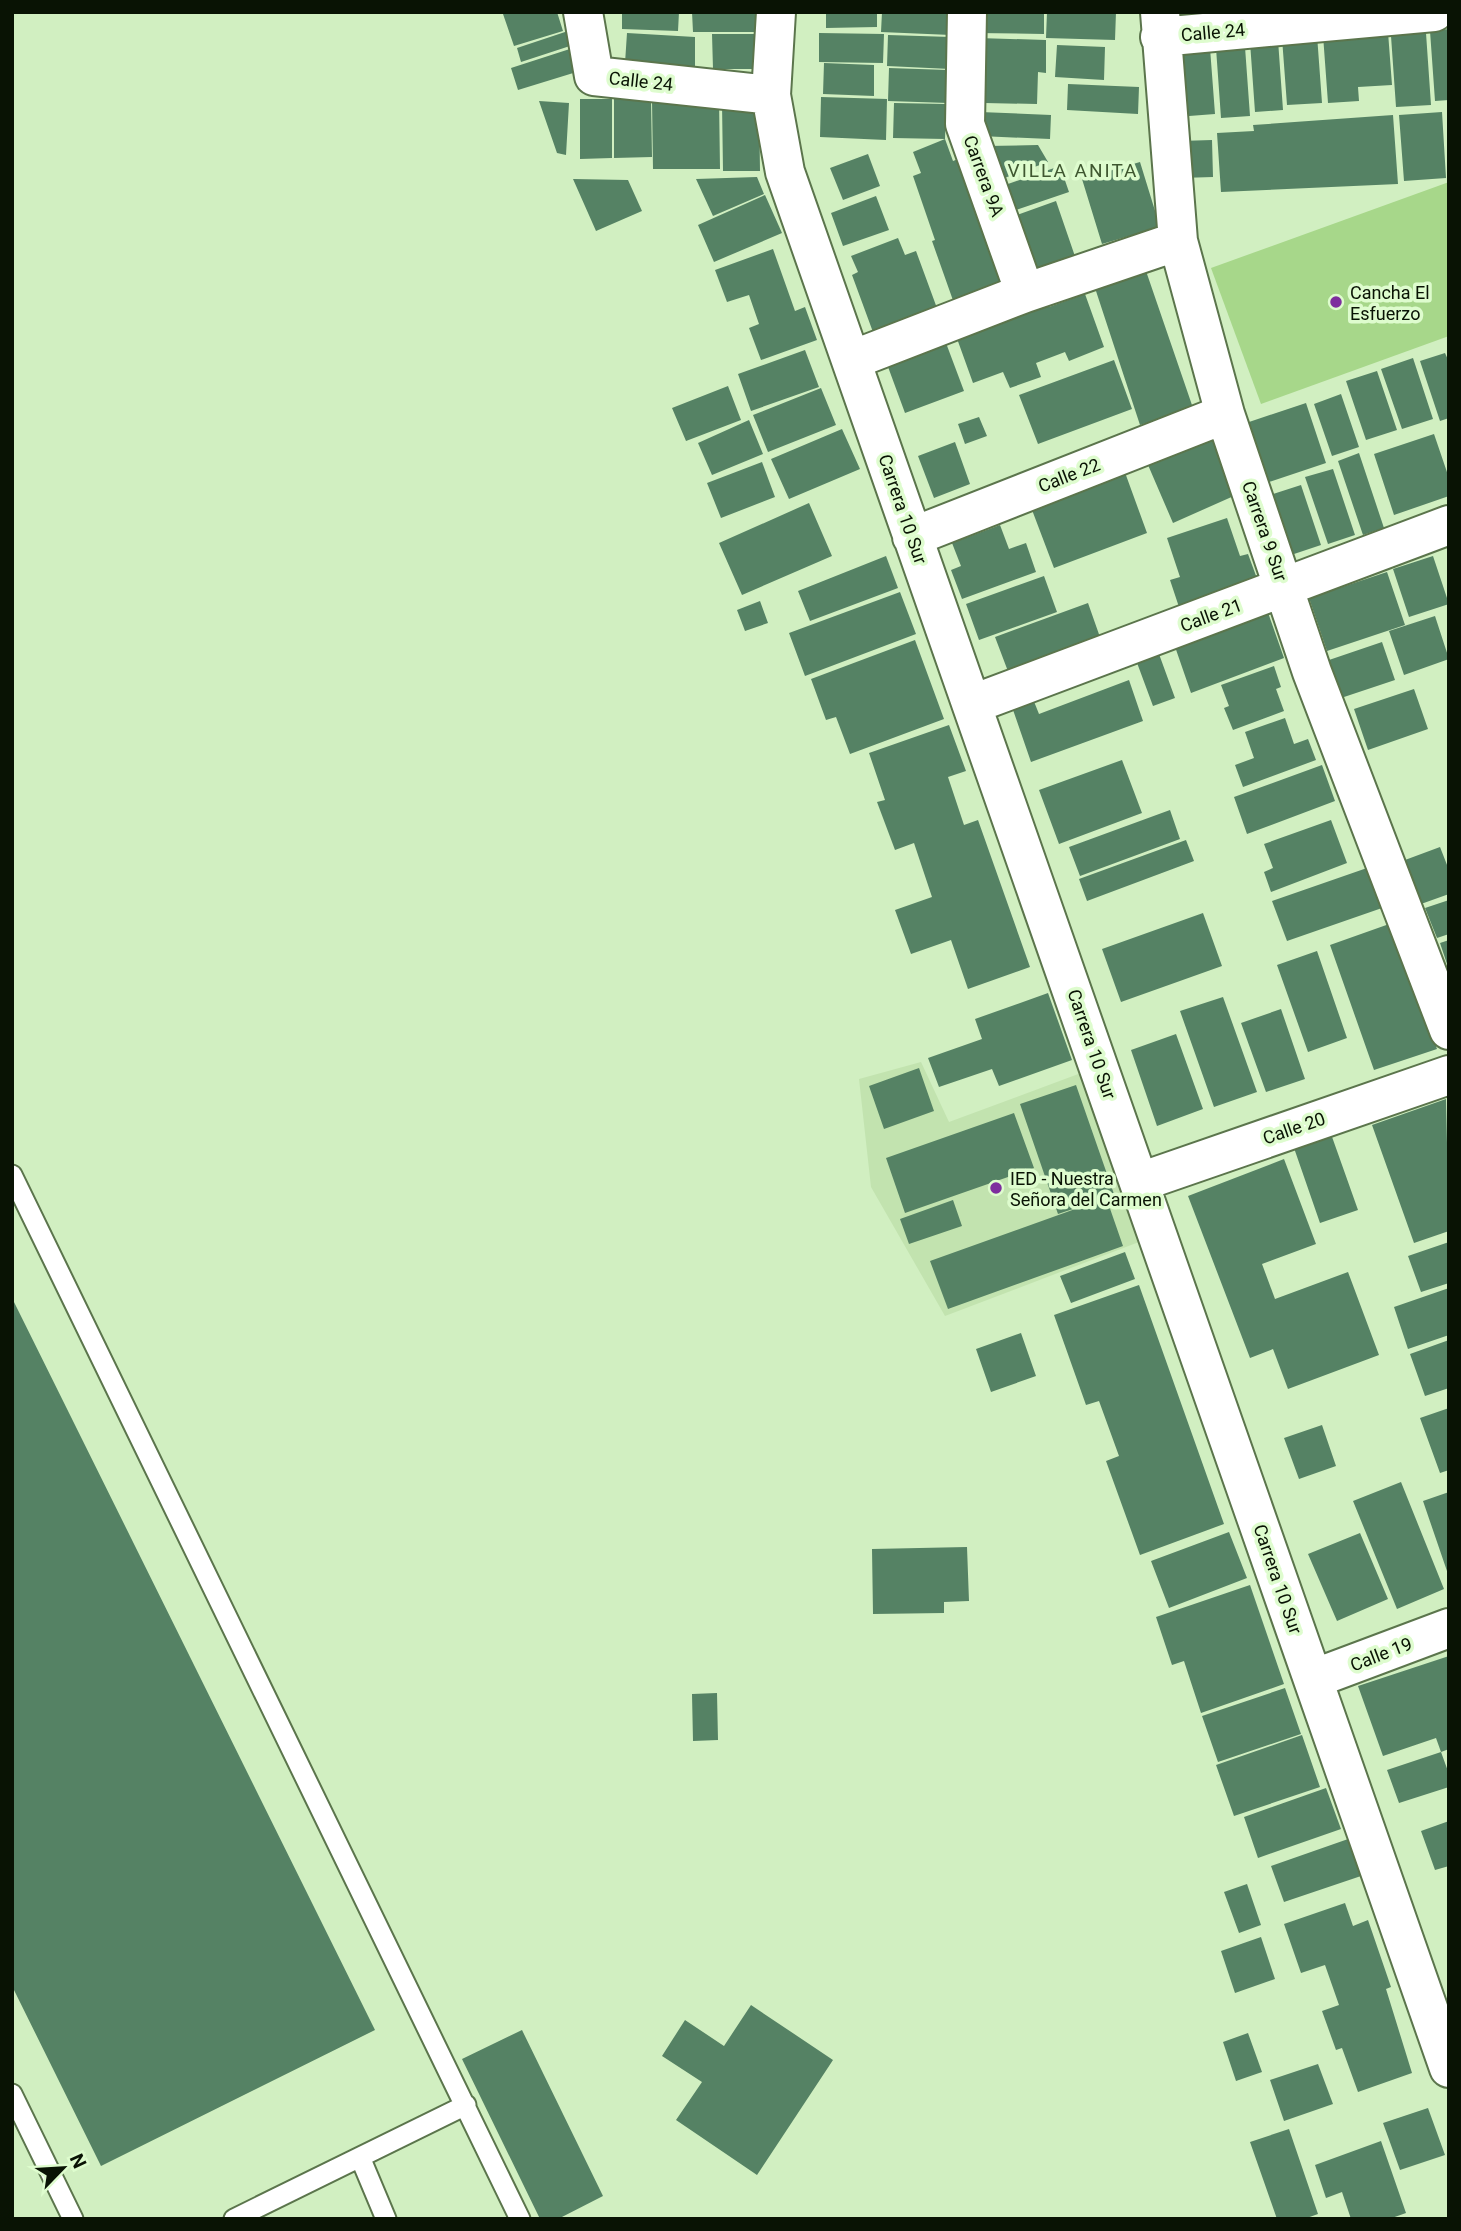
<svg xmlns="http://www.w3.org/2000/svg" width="1461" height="2231" font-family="Roboto,sans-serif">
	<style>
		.built { fill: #c2e3af }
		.green { fill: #a7d78a }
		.building { fill: #558264 }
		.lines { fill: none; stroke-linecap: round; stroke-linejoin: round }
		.lane-casing { stroke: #5b754c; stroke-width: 23 }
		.street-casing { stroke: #5b754c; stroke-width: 42 }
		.lane { stroke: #fff; stroke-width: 19 }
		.street { stroke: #fff; stroke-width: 38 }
		.poi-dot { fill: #7e2e9e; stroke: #defcce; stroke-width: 2.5 }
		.labels { text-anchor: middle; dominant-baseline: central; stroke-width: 7; stroke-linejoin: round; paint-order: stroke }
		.street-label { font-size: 18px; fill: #091304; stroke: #defcce }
		.poi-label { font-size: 18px; fill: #091304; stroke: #defcce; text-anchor: start }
		.neighbourhood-label { font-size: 19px; letter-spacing: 2px; fill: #3f5730; stroke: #defcce }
	</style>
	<rect width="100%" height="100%" fill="#d1efc1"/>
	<path class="built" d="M921 1062 949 1122 1081 1073 1139 1242 945 1316 871 1187 859 1079Z"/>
	<path class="green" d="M1449 182V336L1261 404 1211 268Z"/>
	<path class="building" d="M509 12H557L563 31 514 46 503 14Z
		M622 12H679L678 31 622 29Z
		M692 12H764V32H693Z
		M826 12H877V27L826 28Z
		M882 12H951V35L881 32Z
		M975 12H1044V34L975 33Z
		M1047 12H1116L1115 40 1046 38Z
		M1449 29V100L1435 101 1430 31Z
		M568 31 573 45 521 62 517 48Z
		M1388 32 1392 85 1358 87 1359 101 1328 103 1323 35Z
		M627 33 695 37V67L625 63Z
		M819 33 884 34 883 63 819 62Z
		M1426 33 1431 105 1396 107 1391 36Z
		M712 34H763V69H713Z
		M888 35 951 37 950 69 887 66Z
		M1317 35 1322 103 1287 105 1282 38Z
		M978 38 1046 40V73L1038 72 1037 104 985 103 986 71 977 70Z
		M1278 40 1283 110 1255 112 1250 42Z
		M1057 45 1105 47 1104 80 1055 77Z
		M576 47 583 70 518 90 511 68Z
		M1245 47 1250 116 1221 118 1216 48Z
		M1210 48 1215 114 1176 117 1171 51Z
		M824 63 874 65V96L823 94Z
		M889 68 948 70V103L888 101Z
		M1068 84 1139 87 1138 114 1067 110Z
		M821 97 887 99 886 140 820 137Z
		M719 98 720 169H653L652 100Z
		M580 99H612V158L580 159Z
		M614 99H651L652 157 614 158Z
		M539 101 569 103 566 155 557 153Z
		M722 103H759L760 171H723Z
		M894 103 946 104 945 139 953 161 966 156 1014 284 955 306 932 241 935 240 913 176 921 173 913 152 945 139 893 138Z
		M980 112 1051 115 1050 139 980 136Z
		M1442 112 1446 178 1404 181 1399 115Z
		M1393 115 1398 184 1221 192 1217 133 1254 131 1253 125Z
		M1212 140 1213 177 1181 178 1180 141Z
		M1038 145 1048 162 999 180 986 146Z
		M868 154 880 186 843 200 830 168Z
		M1140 162 1160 227 1102 244 1082 179Z
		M1060 166 1069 192 1013 211 1005 185Z
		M757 177 764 194 713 216 696 179Z
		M573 179 628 180 642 211 596 231Z
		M765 195 782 233 714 262 698 225Z
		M876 196 889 230 843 246 831 213Z
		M1056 201 1079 268 1040 281 1017 215Z
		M898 238 905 255 916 251 941 319 877 343 852 275 858 272 851 256Z
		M773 249 795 311 805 307 817 340 761 360 749 328 759 324 749 295 727 302 715 270Z
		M1146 271 1193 408 1140 425 1095 288Z
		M1085 294 1104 347 1069 361 1065 352 1036 363 1041 377 1010 388 1003 372 973 383 955 333 1045 299 1049 307Z
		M943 335 964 391 905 413 884 356Z
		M805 350 819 387 751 411 738 374Z
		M1445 353 1449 362V418L1440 421 1420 361Z
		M1413 358 1433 419 1402 429 1381 369Z
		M1114 360 1132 409 1038 444 1019 395Z
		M1377 371 1397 430 1366 440 1346 381Z
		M728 386 741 420 686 441 672 408Z
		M821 388 836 425 768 452 753 415Z
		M1341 394 1359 447 1332 456 1314 404Z
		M1306 403 1326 463 1269 482 1249 422Z
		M979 417 987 436 965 444 958 424Z
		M749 420 763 454 712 475 698 443Z
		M1206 424 1236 495 1173 523 1142 451Z
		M842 429 860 469 789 499 771 459Z
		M1434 434 1449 478V496L1394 515 1374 454Z
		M955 442 970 484 934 498 918 456Z
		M1359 453 1384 528 1363 535 1338 461Z
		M762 462 775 497 721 518 707 483Z
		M1123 467 1147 533 1054 568 1029 502Z
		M1333 469 1355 535 1328 544 1305 477Z
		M1301 485 1321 545 1288 556 1267 496Z
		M809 503 832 556 742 595 719 543Z
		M1227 518 1240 556 1248 554 1262 592 1183 619 1170 580 1180 577 1167 538Z
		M1000 525 1009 549 1026 543 1036 572 962 599 951 570 961 566 952 543Z
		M886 556 898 588 810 621 798 591Z
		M1433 556 1449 604 1409 617 1393 569Z
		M1387 572 1405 625 1327 651 1309 598Z
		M1044 576 1057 612 979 640 966 604Z
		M900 592 916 634 805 676 789 633Z
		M760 601 768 623 745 631 737 610Z
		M1088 603 1101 640 1009 674 995 637Z
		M1265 604 1284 658 1191 693 1172 638Z
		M1435 616 1449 659 1404 675 1389 631Z
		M915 640 944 719 850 754 836 717 826 720 811 679Z
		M1382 642 1395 680 1341 698 1329 660Z
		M1155 643 1175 698 1153 706 1133 652Z
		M1274 666 1281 687 1276 689 1284 711 1233 730 1224 708 1229 706 1221 685Z
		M1129 680 1143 721 1031 762 1012 707 1033 699 1039 714Z
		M1414 689 1428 729 1368 750 1354 709Z
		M1285 718 1294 744 1308 739 1316 760 1243 787 1235 765 1254 758 1245 732Z
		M949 725 966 771 948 777 964 825 978 820 1030 967 968 989 951 940 911 954 895 910 932 897 914 843 895 850 877 802 885 800 869 753Z
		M1122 760 1142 813 1059 844 1039 790Z
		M1322 765 1335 801 1247 834 1234 797Z
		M1170 810 1180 839 1080 876 1069 847Z
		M1331 820 1347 863 1271 892 1264 872 1273 868 1264 844Z
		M1186 840 1194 861 1087 901 1079 879Z
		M1440 847 1449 870V894L1421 904 1405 860Z
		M1367 868 1382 908 1287 941 1272 901Z
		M1449 900V934L1437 938 1425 908Z
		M1203 913 1222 966 1121 1002 1102 949Z
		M1392 923 1437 1049 1374 1070 1330 945Z
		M1449 940V967H1448L1440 943Z
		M1317 951 1347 1038 1308 1052 1277 965Z
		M1048 993 1072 1060 999 1086 992 1069 939 1087 928 1058 982 1039 975 1019Z
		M1223 997 1257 1092 1214 1107 1180 1011Z
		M1281 1009 1305 1079 1266 1092 1241 1023Z
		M1176 1034 1203 1109 1157 1126 1131 1050Z
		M919 1068 934 1111 884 1129 869 1086Z
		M1076 1085 1114 1194 1106 1197 1123 1246 948 1309 930 1261 1103 1199 1058 1214 1020 1104Z
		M1446 1099 1449 1231 1414 1243 1372 1125Z
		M1014 1113 1034 1168 905 1213 886 1158Z
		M1331 1134 1358 1210 1320 1223 1294 1148Z
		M1284 1159 1316 1244 1262 1264 1275 1299 1348 1272 1379 1355 1288 1389 1273 1349 1250 1358 1188 1196Z
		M953 1200 962 1226 909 1244 900 1219Z
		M1449 1242V1283L1421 1292 1408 1256Z
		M1125 1252 1135 1279 1071 1303 1060 1276Z
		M1139 1285 1224 1524 1140 1555 1106 1461 1119 1456 1099 1401 1086 1405 1054 1315Z
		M1449 1288V1335L1408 1349 1394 1307Z
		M12 1298 375 2030 101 2166 12 1986Z
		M1021 1333 1036 1376 991 1392 976 1349Z
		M1449 1340V1388L1425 1396 1410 1354Z
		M1449 1408V1470L1440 1473 1420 1418Z
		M1322 1425 1336 1466 1299 1479 1284 1438Z
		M1401 1482 1444 1589 1397 1609 1353 1501Z
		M1449 1492V1574H1448L1423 1501Z
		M1229 1532 1247 1578 1169 1608 1151 1561Z
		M1360 1533 1388 1599 1337 1621 1308 1554Z
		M967 1547 969 1601 944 1602V1613L873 1614 872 1549Z
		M1250 1585 1284 1684 1201 1713 1184 1661 1172 1665 1156 1617Z
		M1449 1656V1749L1441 1752 1436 1738 1383 1756 1358 1686Z
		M1285 1688 1301 1734 1218 1762 1202 1716Z
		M717 1693 718 1740 693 1741 692 1694Z
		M1302 1735 1320 1787 1234 1816 1216 1765Z
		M1441 1752 1449 1774V1787L1399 1803 1387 1770Z
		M1326 1788 1341 1829 1258 1858 1244 1817Z
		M1449 1821V1866L1435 1870 1421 1831Z
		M1351 1838 1364 1875 1284 1902 1271 1866Z
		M1247 1884 1261 1925 1239 1933 1224 1892Z
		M1345 1903 1353 1926 1368 1920 1391 1987 1386 1989 1412 2073 1358 2092 1342 2048 1336 2050 1322 2011 1339 2005 1325 1965 1301 1973 1284 1924Z
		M1261 1937 1275 1979 1235 1993 1221 1951Z
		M751 2005 833 2060 757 2175 676 2120 702 2082 662 2056 685 2020 724 2046Z
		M522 2030 603 2196 558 2219H540L462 2059Z
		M1248 2033 1262 2072 1236 2081 1223 2042Z
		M1318 2064 1333 2104 1284 2121 1270 2080Z
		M1428 2108 1445 2155 1400 2170 1383 2123Z
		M1289 2129 1318 2214 1304 2219H1277L1250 2142Z
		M1381 2141 1406 2213 1389 2219H1351L1342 2192 1326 2198 1315 2165Z"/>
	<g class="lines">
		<defs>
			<path id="lane" d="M12 1175 520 2219
				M12 2094 73 2219
				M360 2157 386 2219
				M234 2219 466 2105"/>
			<path id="street" d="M583 12 594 76 771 95
				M776 12 771 95 785 172 1449 2068
				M967 12 965 124 1025 293
				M1160 12 1178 241 1225 414 1312 672 1449 1030
				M1160 37 1434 12
				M852 360 1025 293 1178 241
				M912 537 1225 414
				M973 704 1449 525
				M1140 1182 1449 1075
				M1313 1679 1449 1628"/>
		</defs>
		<use href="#lane" class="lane-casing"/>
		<use href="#street" class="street-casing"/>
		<use href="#lane" class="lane"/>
		<use href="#street" class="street"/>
	</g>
	<g class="poi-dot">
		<circle cx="1336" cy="302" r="7"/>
		<circle cx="996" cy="1188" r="7"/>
	</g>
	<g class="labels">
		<g class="street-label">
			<text transform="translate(1213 32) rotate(-5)">Calle 24</text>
			<text transform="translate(641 81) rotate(6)">Calle 24</text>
			<text transform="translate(984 176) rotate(70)">Carrera 9A</text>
			<text transform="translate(1069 475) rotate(-21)">Calle 22</text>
			<text transform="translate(903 509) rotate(71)">Carrera 10 Sur</text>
			<text transform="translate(1265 531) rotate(71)">Carrera 9 Sur</text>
			<text transform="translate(1211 615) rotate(-20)">Calle 21</text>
			<text transform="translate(1092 1044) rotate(71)">Carrera 10 Sur</text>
			<text transform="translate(1294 1128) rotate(-19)">Calle 20</text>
			<text transform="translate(1278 1579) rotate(71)">Carrera 10 Sur</text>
			<text transform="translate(1381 1654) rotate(-21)">Calle 19</text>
		</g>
		<g class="poi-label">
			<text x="1350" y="292">Cancha El<tspan x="1350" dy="21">Esfuerzo</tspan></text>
			<text x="1010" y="1178">IED - Nuestra<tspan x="1010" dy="21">Señora del Carmen</tspan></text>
		</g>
		<g class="neighbourhood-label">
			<text x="1073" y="170">VILLA ANITA</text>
		</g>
	</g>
	<rect width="1461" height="2231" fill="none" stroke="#091304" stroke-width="28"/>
	<g transform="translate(63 2168) rotate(65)" stroke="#defcce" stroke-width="5" paint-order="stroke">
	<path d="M0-5L12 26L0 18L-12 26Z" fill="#091304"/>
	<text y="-10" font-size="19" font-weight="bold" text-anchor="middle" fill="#091304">N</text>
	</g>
</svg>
